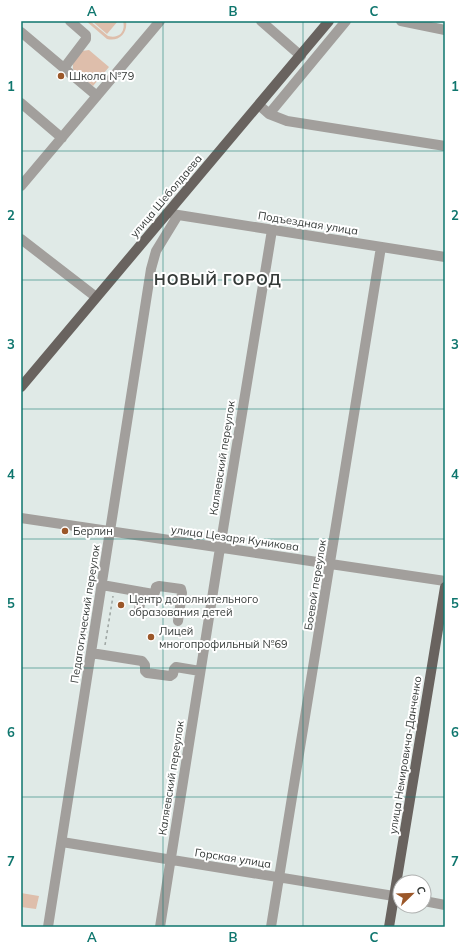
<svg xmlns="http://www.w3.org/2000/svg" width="466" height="948" font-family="Mulish,sans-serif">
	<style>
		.green { fill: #debeab }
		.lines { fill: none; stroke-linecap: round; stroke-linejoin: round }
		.path { stroke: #9da5a2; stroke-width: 1.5; stroke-dasharray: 3 3; stroke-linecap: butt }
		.minor { stroke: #a29f9c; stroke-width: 10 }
		.major { stroke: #69635f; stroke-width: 10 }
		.grid { fill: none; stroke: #0f766e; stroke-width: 1; stroke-opacity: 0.55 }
		.poi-dot { fill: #9b5729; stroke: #fff; stroke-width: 1.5 }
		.labels { text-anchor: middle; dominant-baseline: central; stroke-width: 4; stroke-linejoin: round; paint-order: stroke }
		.poi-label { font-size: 11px; fill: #353a38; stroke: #fff; text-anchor: start }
		.street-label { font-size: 11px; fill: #353a38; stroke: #fff }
		.district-label { font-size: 15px; font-weight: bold; letter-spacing: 1px; fill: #353a38; stroke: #fff }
		.neatline { fill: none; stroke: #0f766e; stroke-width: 1.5 }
		.grid-label { font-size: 13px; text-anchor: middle; font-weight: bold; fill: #0f766e }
	</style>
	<rect width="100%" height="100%" fill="#e0eae7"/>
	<path class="green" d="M86 21H90L108 36C119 39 126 32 123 21H126C128 33 119 42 107 39Z
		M92 21H118L107 34Z
		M89 50 109 67 93 86 73 69C72 61 77 57 82 51Z
		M21 893 39 896 36 909 21 907Z"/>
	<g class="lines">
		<path class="path" d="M105 645 113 596"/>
		<path class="minor" d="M261 21 301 56
			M401 21 445 30
			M21 32 97 96
			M64 68 86 39V35L70 21
			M21 103 62 138
			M259 105 269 114 287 121 445 146
			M269 114 346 21
			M21 186 160 21
			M172 214 445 257
			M21 239 96 297
			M21 518 445 581
			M102 585 153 594 155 592 156 587 159 586 181 589 182 593 178 621
			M139 610 142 592
			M91 653 142 661 145 665V671L147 673 170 676 173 674 174 669 176 667 200 671
			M62 842 400 897
			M424 901 445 905
			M48 927 151 269 156 251 178 215
			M160 927 220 548 272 230
			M271 927 381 247"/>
		<path class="major" d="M21 387 329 21
			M389 927 445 587"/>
	</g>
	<path class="grid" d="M163 21V927M303 21V927M21 151H445M21 280H445M21 409H445M21 539H445M21 668H445M21 797H445"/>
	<g class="poi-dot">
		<circle cx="61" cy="76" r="4"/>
		<circle cx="65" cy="531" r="4"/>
		<circle cx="121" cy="605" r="4"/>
		<circle cx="151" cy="637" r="4"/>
	</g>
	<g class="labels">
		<g class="poi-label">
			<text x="69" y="76">Школа №79</text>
			<text x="73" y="531">Берлин</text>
			<text x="129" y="599">Центр дополнительного<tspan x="129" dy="13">образования детей</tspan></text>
			<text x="159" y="631">Лицей<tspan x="159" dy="13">многопрофильный №69</tspan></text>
		</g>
		<g class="street-label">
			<text transform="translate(166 196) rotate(-50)">улица Шеболдаева</text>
			<text transform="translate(308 223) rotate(9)">Подъездная улица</text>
			<text transform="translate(222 458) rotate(-81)">Каляевский переулок</text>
			<text transform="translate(235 538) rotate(8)">улица Цезаря Куникова</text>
			<text transform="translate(315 585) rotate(-81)">Боевой переулок</text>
			<text transform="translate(85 614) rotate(-81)">Педагогический переулок</text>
			<text transform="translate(405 755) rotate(-81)">улица Немировича-Данченко</text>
			<text transform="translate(171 778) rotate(-81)">Каляевский переулок</text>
			<text transform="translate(233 858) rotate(9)">Горская улица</text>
		</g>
		<g class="district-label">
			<text x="218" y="279">НОВЫЙ ГОРОД</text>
		</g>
	</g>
	<rect width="466" height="948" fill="none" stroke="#ffffff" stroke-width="44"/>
	<g transform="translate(412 894) rotate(67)"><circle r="19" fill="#ffffff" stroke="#aeb0af"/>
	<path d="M0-3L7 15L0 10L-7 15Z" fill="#9b5729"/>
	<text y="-6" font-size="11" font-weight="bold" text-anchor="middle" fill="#353a38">С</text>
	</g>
	<rect x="22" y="22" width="422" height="904" class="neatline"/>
	<g class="grid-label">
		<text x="92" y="16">A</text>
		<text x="233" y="16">B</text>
		<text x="374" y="16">C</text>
		<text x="11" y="91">1</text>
		<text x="455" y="91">1</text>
		<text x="11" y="220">2</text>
		<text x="455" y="220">2</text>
		<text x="11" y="349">3</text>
		<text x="455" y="349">3</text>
		<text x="11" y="479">4</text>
		<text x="455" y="479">4</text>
		<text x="11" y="608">5</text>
		<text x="455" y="608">5</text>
		<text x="11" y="737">6</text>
		<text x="455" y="737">6</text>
		<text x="11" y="866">7</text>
		<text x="455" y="866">7</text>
		<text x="92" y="942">A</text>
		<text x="233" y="942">B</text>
		<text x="374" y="942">C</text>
	</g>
</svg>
